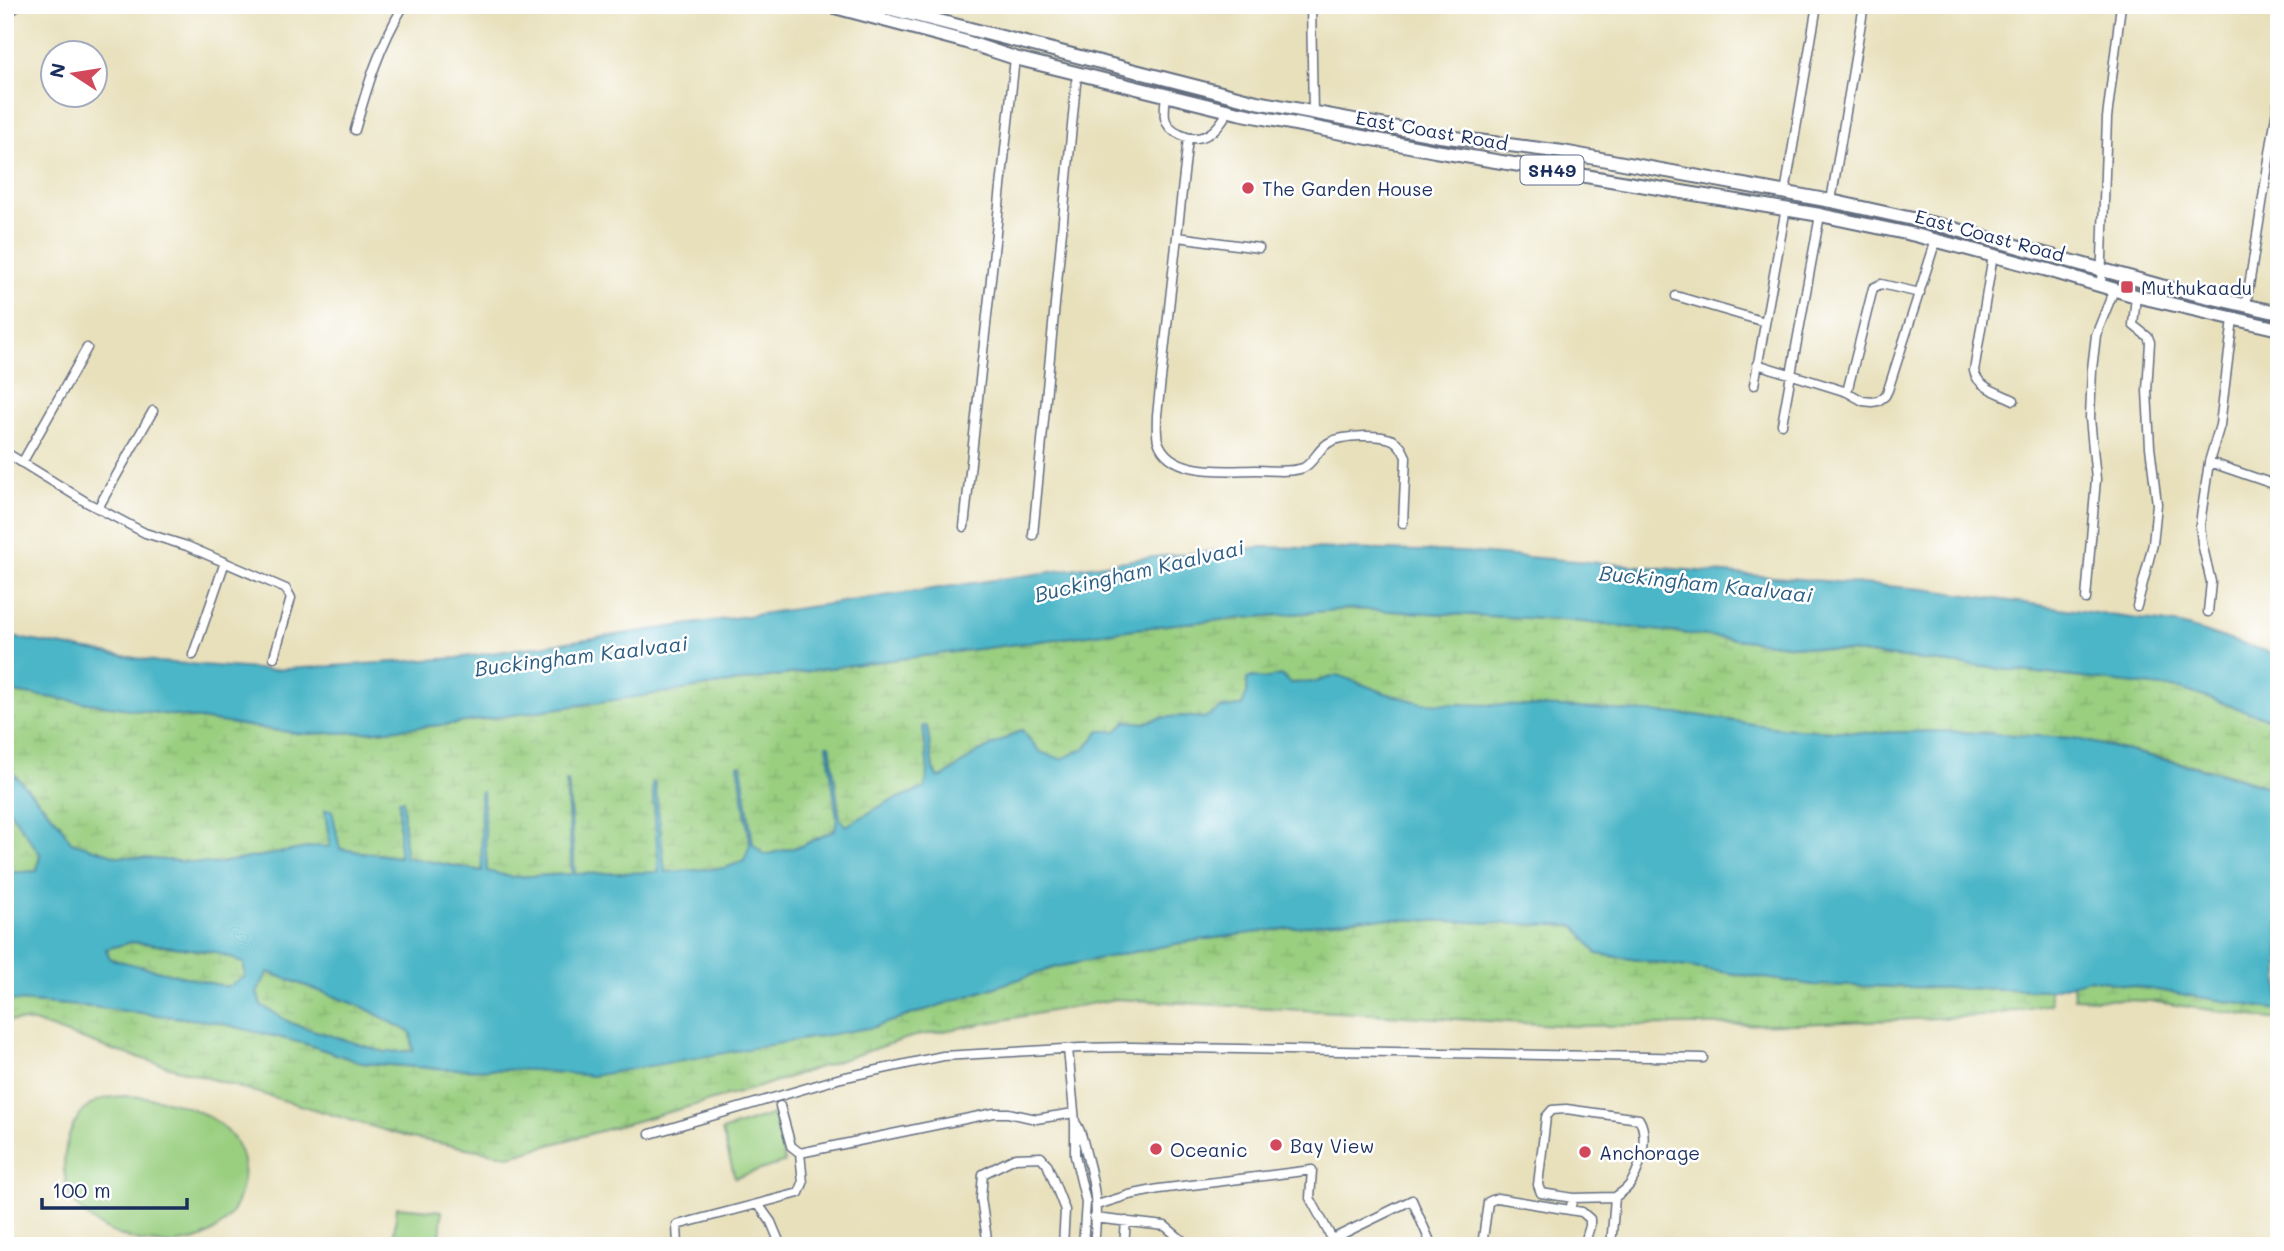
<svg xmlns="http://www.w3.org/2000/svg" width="2284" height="1251" font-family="Mali,sans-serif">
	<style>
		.green { fill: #9acf80; stroke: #5a7f6f; stroke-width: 2 }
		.wetland { fill: url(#wetland-marsh); stroke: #5a7f6f; stroke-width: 2 }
		.water { fill: #4bb6c7; stroke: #337292; stroke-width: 2; fill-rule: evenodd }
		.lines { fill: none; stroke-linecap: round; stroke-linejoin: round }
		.street-casing { stroke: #636d7f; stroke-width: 11 }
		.primary-casing { stroke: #636d7f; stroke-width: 16 }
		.street { stroke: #fff; stroke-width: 8 }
		.primary { stroke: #fff; stroke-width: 12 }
		.poi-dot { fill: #d1495b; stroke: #fff; stroke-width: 2.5 }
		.labels { text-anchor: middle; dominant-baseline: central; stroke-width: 5; stroke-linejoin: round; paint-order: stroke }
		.shield { fill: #fff; stroke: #5f6d8e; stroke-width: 2 }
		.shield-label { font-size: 18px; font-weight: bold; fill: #1b2f5e }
		.street-label { font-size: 19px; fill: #1b2f5e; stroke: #fff }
		.poi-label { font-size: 19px; fill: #1b2f5e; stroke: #fff; text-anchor: start }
		.water-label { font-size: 21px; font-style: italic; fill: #2c5e83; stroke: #fff }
	</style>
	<defs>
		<pattern id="wetland-marsh" width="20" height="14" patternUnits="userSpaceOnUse" patternTransform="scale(1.75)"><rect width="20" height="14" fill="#9acf80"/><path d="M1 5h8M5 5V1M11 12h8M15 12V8" fill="none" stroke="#84b271"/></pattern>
	</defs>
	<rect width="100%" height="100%" fill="#fff"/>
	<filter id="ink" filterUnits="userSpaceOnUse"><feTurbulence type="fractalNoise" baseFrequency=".0143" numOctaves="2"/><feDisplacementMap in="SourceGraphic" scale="14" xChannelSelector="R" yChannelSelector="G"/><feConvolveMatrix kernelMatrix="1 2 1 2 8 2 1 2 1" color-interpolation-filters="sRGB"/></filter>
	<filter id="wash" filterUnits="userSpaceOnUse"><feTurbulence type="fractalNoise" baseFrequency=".00686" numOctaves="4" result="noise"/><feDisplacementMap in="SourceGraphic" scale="28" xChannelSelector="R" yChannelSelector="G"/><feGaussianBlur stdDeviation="1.57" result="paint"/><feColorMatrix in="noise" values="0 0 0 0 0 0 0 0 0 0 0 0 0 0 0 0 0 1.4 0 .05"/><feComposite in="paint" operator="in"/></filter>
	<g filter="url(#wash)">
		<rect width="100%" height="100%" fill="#e8e0bb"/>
		<path class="green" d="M124 1096C180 1097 264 1122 239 1196 233 1217 217 1233 196 1240 153 1251 86 1236 68 1189 59 1163 66 1124 89 1106 99 1098 111 1097 124 1096Z
			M773 1114 785 1162 735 1178 722 1131Z
			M397 1207 442 1211 440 1239 394 1234Z"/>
		<path class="wetland" d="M1350 609 1564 620 2181 689 2279 722V790L2221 772 2073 738 1941 731 1870 733 1778 728 1696 715 1422 703 1385 693 1338 675 1316 682 1290 683 1281 675 1264 679 1253 677 1242 706 1222 708 1204 718 1181 716 1160 718 1144 723 1127 721 1116 731H1100L1084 749 1061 760 1040 752 1022 730 977 753 943 777H937L933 769 927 726H923L928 771 925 788 888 802 846 826 840 819 830 745H828L837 819 835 830 801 846 764 855 753 844 741 765H739L750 844 745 861 725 868 665 872 655 783 652 784 660 873 575 874 568 781H567L572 874 512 877 487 872 482 792 480 793 483 871 405 857 403 800 399 801 400 857 339 849 331 810H325L330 848 319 846 214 864 117 856 70 842 59 822 12 772 5 768V691L302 734 366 732 452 724 844 666 1175 624Z
			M5 804 40 854 37 871 5 873Z
			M1363 918 1576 926 1597 954 1813 985 2049 990 2051 1004 1984 1016 1800 1024 1574 1026 1116 999 911 1037 756 1088 510 1156 411 1138 113 1050 34 1022 5 1020V1000L92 1007 215 1022 306 1044 362 1063 443 1069 533 1070 874 1027 1056 967 1186 942Z
			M132 942 215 952 244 963 245 977 227 987 110 959 106 949Z
			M268 972 363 1007 412 1033 413 1051 384 1052 293 1024 261 1005 257 992Z
			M2089 979 2279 1010V1020L2149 1001 2074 998 2073 983Z"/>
		<path class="water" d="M1263 547 1463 552 1924 589 2181 625 2279 655V722L2181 689 1564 620 1350 609 1175 624 844 666 452 724 366 732 302 734 5 691V636L159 662 271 670 457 658 1153 557Z
			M1281 675 1290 683 1316 682 1338 675 1385 693 1422 703 1561 707 1696 715 1778 728 1870 733 1941 731 2073 738 2221 773 2279 790V1010L2089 979 2049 990 1813 985 1597 954 1576 926 1363 918 1186 942 1056 967 874 1027 592 1076 533 1070 443 1069 362 1063 306 1044 215 1022 92 1007 5 1000V873L37 871 40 854 5 804V768L12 772 59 823 71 842 117 856 214 864 319 846 330 847 325 810H332L340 849 399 857V800H403L405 857 482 871 480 793 483 792 487 871 512 877 572 874 566 781H568L575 874 659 872 652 783H655L665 872 725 868 744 861 750 844 738 765H741L753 844 764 855 801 846 835 830 837 819 827 745H830L840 819 846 826 888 802 925 788 928 771 923 726H927L933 769 937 777H943L977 753 1022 730 1040 752 1061 759 1084 749 1100 731H1116L1127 721 1144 723 1160 718 1181 716 1204 718 1222 708 1242 706 1247 693V679L1253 677 1264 679ZM132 942 215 952 244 963 245 977 227 987 110 959 106 949ZM268 972 363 1007 411 1033 413 1051 384 1052 293 1024 261 1005 257 992Z"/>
	</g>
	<g filter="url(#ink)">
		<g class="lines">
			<defs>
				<path id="street" d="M1311 5 1313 113
					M5 8 14 9 17 5
					M1166 95C1165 103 1164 110 1165 118 1167 126 1172 131 1179 134 1202 146 1218 130 1228 111
					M355 130C368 84 379 47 404 5
					M1188 138 1157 415C1157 423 1156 433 1158 441 1170 477 1226 470 1255 470 1269 470 1289 473 1303 468 1314 463 1318 448 1330 442 1343 435 1379 434 1393 440 1400 444 1403 450 1406 457L1403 523
					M1785 193 1817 5
					M1831 201 1864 5
					M1178 237 1259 248
					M1993 255 1974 371C1978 388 2000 393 2014 400
					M2101 285 2107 118 2121 5
					M1676 296 1765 322
					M2136 296 2133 325 2148 337 2150 342 2147 391 2150 447 2157 504 2153 544 2137 606
					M2246 305 2279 96
					M1757 364 1847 392 1863 401 1872 402 1878 401 1885 396 1888 390 1936 240
					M1754 385 1786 208
					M1847 392 1873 288 1881 284 1920 293
					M1782 424 1820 215
					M5 452 86 502 145 533 187 546 286 589 291 598 274 657
					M2209 462 2279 486
					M22 463 87 348
					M98 508 153 411
					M964 527 1015 58
					M1033 535 1077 73
					M2086 599 2096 479 2090 418 2092 369 2096 335 2114 290
					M2208 612 2211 582 2202 543 2200 524 2209 462 2220 425 2233 319
					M193 655 225 562
					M1068 1049 1075 1122V1156L1086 1202 1083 1246
					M780 1106 791 1146 800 1153 994 1113H1008L1036 1119 1074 1113
					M1075 1122C1082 1131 1083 1142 1086 1153 1096 1189 1098 1209 1094 1246
					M650 1134 841 1078 943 1056 1080 1048 1131 1047 1703 1058
					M758 1204 771 1222 781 1246
					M1097 1205 1129 1195 1159 1189 1312 1170 1310 1198 1336 1246
					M1570 1210 1573 1198 1541 1193 1538 1185 1546 1117 1552 1110 1566 1109 1639 1119C1649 1135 1641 1166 1632 1181 1629 1188 1621 1193 1615 1197L1573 1198
					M1094 1218 1165 1226 1189 1246
					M1332 1239 1412 1200 1432 1246
					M678 1246 677 1225 799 1193 803 1183 800 1153
					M988 1246 981 1198 983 1174 1015 1158 1041 1157 1047 1164 1065 1210 1063 1246
					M1124 1246 1126 1221
					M1482 1246 1488 1202 1497 1198 1582 1212 1590 1219V1226L1584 1246
					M1611 1246 1615 1197"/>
				<path id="primary" d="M827 5 963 41 1015 58 1238 113 1435 151 1820 215 1915 235 2048 270 2136 296 2279 329
					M876 5 1257 102 1440 136 1563 152 1831 201 1940 225 2161 286 2279 313"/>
			</defs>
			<use href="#street" class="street-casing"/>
			<use href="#primary" class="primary-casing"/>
			<use href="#street" class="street"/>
			<use href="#primary" class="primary"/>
		</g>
	</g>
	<g class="poi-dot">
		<circle cx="1248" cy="188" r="7"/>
		<rect x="2120" y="280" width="14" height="14" rx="3.5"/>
		<circle cx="1276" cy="1145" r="7"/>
		<circle cx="1156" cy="1149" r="7"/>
		<circle cx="1585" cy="1152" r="7"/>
	</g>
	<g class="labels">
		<rect class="shield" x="1520.5" y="155.5" width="63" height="29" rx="5"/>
		<g class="shield-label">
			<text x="1552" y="170">SH49</text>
		</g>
		<g class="street-label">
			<text transform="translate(1432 130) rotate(10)">East Coast Road</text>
			<text transform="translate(1990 235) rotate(15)">East Coast Road</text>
		</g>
		<g class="poi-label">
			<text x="1262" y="188">The Garden House</text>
			<text x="2141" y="287">Muthukaadu</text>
			<text x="1290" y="1145">Bay View</text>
			<text x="1170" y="1149">Oceanic</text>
			<text x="1599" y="1152">Anchorage</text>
		</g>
		<g class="water-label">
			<text transform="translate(1139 570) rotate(-13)">Buckingham Kaalvaai</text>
			<text transform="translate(1706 583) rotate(6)">Buckingham Kaalvaai</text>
			<text transform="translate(581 655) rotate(-7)">Buckingham Kaalvaai</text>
		</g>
	</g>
	<rect width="2284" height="1251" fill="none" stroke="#fff" stroke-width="28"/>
	<g transform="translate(74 74) rotate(282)"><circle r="33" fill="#ffffff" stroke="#a4acbf" stroke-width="2"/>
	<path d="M0-5L12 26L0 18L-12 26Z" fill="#d1495b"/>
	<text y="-10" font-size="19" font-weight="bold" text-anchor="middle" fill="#1b2f5e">N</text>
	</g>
	<path d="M42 1198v10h145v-10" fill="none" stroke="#1b2f5e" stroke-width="3.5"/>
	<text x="52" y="1198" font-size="21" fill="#1b2f5e" stroke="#ffffff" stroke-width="5" paint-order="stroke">100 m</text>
</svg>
